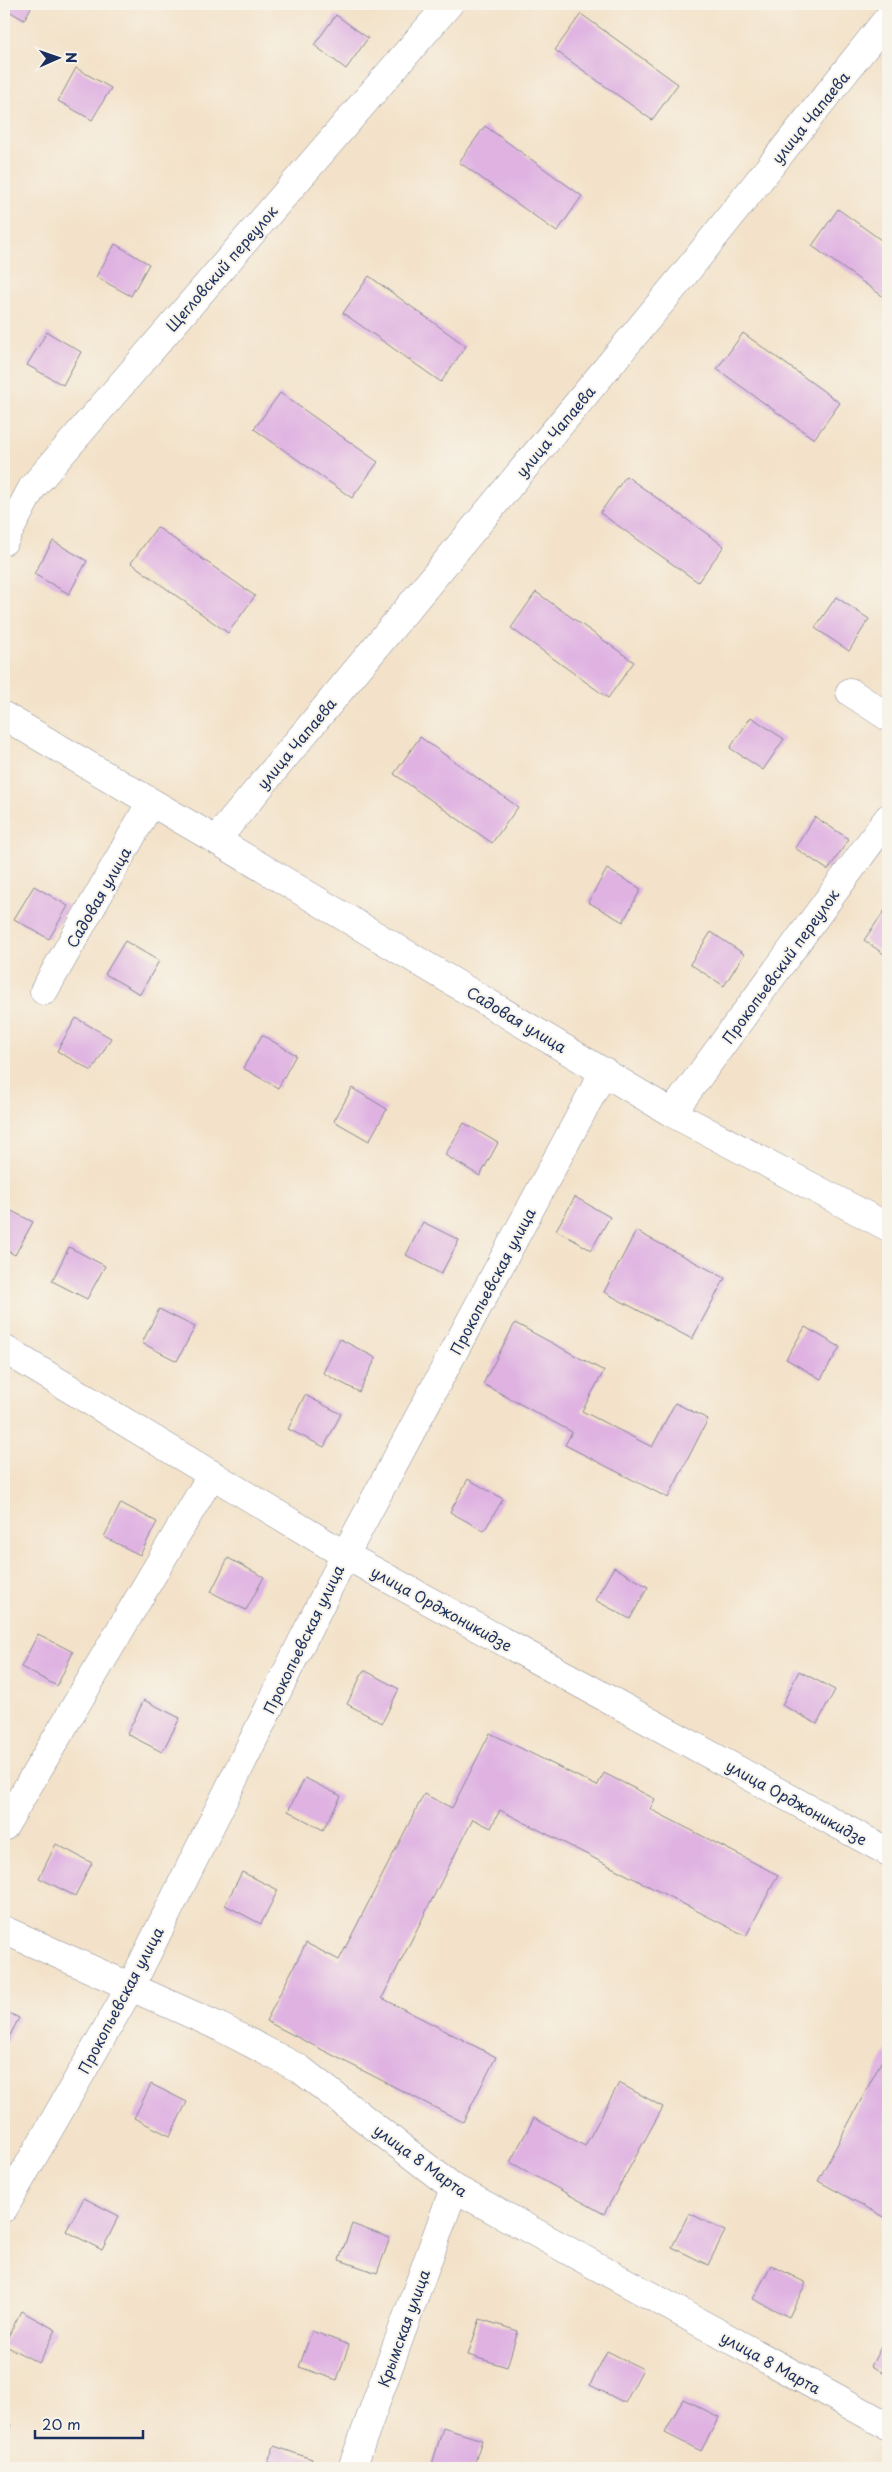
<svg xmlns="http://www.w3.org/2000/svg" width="892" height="2472" font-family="'Playpen Sans',sans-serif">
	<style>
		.building { fill: #dfb2e2 }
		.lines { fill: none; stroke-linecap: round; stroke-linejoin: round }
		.minor-casing { stroke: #878894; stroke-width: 29 }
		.minor { stroke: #fff; stroke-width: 28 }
		.labels { text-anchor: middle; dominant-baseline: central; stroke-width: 4; stroke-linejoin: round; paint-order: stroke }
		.street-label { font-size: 15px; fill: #1b2f5e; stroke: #f7f3e8 }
	</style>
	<rect width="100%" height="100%" fill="#f7f3e8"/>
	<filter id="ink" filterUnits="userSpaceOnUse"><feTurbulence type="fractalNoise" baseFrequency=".02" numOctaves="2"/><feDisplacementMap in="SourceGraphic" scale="10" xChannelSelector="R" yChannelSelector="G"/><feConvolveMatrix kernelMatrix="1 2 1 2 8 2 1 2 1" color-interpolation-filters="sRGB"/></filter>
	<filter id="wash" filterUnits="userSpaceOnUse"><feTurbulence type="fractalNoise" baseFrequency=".0096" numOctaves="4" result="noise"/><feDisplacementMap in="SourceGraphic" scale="20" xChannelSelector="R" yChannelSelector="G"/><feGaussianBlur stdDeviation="1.12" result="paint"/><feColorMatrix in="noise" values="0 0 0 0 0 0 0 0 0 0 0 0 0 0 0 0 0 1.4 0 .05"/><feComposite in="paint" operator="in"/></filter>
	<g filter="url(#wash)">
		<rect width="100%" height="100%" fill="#f3e2c9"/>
		<g id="blocks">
			<path class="building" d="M4 4H33L24 20 4 8Z
				M581 14 678 84 652 120 555 50Z
				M336 15 368 38 346 69 314 45Z
				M76 68 111 88 92 120 58 101Z
				M485 126 582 196 557 232 459 162Z
				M838 209 888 245V300L812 246Z
				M115 244 149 264 131 296 96 277Z
				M369 276 466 346 441 382 343 313Z
				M47 332 81 352 63 385 27 365Z
				M743 333 840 403 814 439 717 369Z
				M280 393 378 462 352 498 254 429Z
				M626 476 724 546 698 582 600 513Z
				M157 527 255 596 228 633 131 563Z
				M53 541 87 561 69 594 34 574Z
				M536 592 634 662 608 698 511 628Z
				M836 597 869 619 849 651 815 628Z
				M751 717 784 739 763 770 730 748Z
				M420 737 518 807 492 843 394 774Z
				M815 817 849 839 828 870 795 848Z
				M607 869 641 889 623 922 588 902Z
				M34 886 68 906 49 939 14 919Z
				M888 906V957L864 940Z
				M711 932 744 954 724 986 690 964Z
				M125 941 159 961 140 994 105 974Z
				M76 1018 111 1038 92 1071 57 1051Z
				M262 1035 296 1055 278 1088 243 1068Z
				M352 1088 387 1109 369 1141 334 1121Z
				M464 1123 498 1143 480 1176 445 1155Z
				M575 1197 610 1217 591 1250 556 1230Z
				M4 1207 33 1222 15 1255 4 1249Z
				M423 1222 459 1240 441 1274 406 1255Z
				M636 1231 725 1278 692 1339 604 1292Z
				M69 1247 105 1266 87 1299 52 1281Z
				M159 1309 195 1327 177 1361 142 1343Z
				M515 1323 604 1371 582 1411 652 1447 675 1403 708 1419 668 1498 565 1445 572 1432 483 1384Z
				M805 1327 840 1347 821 1379 786 1359Z
				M340 1339 376 1358 359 1392 323 1373Z
				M305 1395 341 1414 324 1447 288 1429Z
				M468 1479 503 1499 484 1531 450 1512Z
				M121 1503 157 1522 140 1555 104 1537Z
				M228 1558 264 1577 246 1610 211 1592Z
				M614 1567 648 1587 630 1619 595 1600Z
				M38 1634 73 1652 57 1686 21 1667Z
				M364 1670 399 1689 382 1723 347 1704Z
				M799 1671 835 1690 817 1724 782 1705Z
				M144 1700 180 1718 162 1752 127 1734Z
				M490 1733 597 1786 604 1773 655 1799 650 1809 778 1875 746 1936 500 1810 491 1828 473 1819 382 1998 496 2057 463 2122 266 2021 306 1943 339 1960 424 1794 452 1808Z
				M305 1778 341 1796 323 1830 288 1811Z
				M56 1844 92 1863 75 1896 39 1878Z
				M242 1872 278 1890 261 1924 225 1905Z
				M4 2010 19 2018 4 2047Z
				M888 2049V2219L818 2181Z
				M619 2083 663 2107 604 2214 510 2162 534 2118 585 2146Z
				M151 2084 187 2102 170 2136 134 2118Z
				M84 2198 119 2216 102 2250 66 2231Z
				M689 2213 725 2231 708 2265 672 2247Z
				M352 2224 390 2238 377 2273 339 2260Z
				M771 2265 806 2283 789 2317 753 2299Z
				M21 2311 56 2330 39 2363 4 2345Z
				M480 2319 518 2331 507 2367 468 2355Z
				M312 2331 349 2345 337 2380 299 2367Z
				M888 2334V2375L871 2366Z
				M607 2351 643 2369 625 2403 590 2385Z
				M683 2399 719 2417 701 2451 665 2433Z
				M4 2421 11 2425 4 2439Z
				M443 2428 482 2440 473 2468H446L432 2464Z
				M274 2446 312 2459 309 2468H266Z"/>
		</g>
	</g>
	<g filter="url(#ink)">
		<use href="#blocks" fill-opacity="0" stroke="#878894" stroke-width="1"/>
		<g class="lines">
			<defs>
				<path id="minor" d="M4 541 32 488 449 4
					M850 692 888 717
					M4 716 216 840 672 1113 888 1227
					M216 840 683 276 888 18
					M44 991 151 802
					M672 1113 888 818
					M4 1349 345 1555 888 1852
					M4 1827 212 1474
					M4 1930 220 2027 300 2069 454 2188 888 2426
					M4 2208 130 1988 345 1555 604 1071
					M352 2468 454 2188"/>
			</defs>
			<use href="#minor" class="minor-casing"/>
			<use href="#minor" class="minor"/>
		</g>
	</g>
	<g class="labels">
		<g class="street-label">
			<text transform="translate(810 117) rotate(-51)">улица Чапаева</text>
			<text transform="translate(221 268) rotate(-49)">Щегловский переулок</text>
			<text transform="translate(555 431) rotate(-50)">улица Чапаева</text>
			<text transform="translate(296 743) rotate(-50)">улица Чапаева</text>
			<text transform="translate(98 897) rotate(-60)">Садовая улица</text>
			<text transform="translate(780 966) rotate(-54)">Прокопьевский переулок</text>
			<text transform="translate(517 1019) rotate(31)">Садовая улица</text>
			<text transform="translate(492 1281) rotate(-62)">Прокопьевская улица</text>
			<text transform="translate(442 1608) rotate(29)">улица Орджоникидзе</text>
			<text transform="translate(303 1639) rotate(-64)">Прокопьевская улица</text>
			<text transform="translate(797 1802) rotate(29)">улица Орджоникидзе</text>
			<text transform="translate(120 2000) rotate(-62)">Прокопьевская улица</text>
			<text transform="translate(421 2160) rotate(36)">улица 8 Марта</text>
			<text transform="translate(403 2328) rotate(-70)">Крымская улица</text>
			<text transform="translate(771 2362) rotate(29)">улица 8 Марта</text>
		</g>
	</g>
	<rect width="892" height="2472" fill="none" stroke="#f7f3e8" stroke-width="20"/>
	<g transform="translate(58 58) rotate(88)" stroke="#f7f3e8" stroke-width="4" paint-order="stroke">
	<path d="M0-4L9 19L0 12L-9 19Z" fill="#1b2f5e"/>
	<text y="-8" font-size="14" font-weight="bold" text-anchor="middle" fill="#1b2f5e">N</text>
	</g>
	<path d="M35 2430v8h108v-8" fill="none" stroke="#1b2f5e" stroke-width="2.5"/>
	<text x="42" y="2430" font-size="15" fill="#1b2f5e" stroke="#f7f3e8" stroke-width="4" paint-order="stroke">20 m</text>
</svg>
